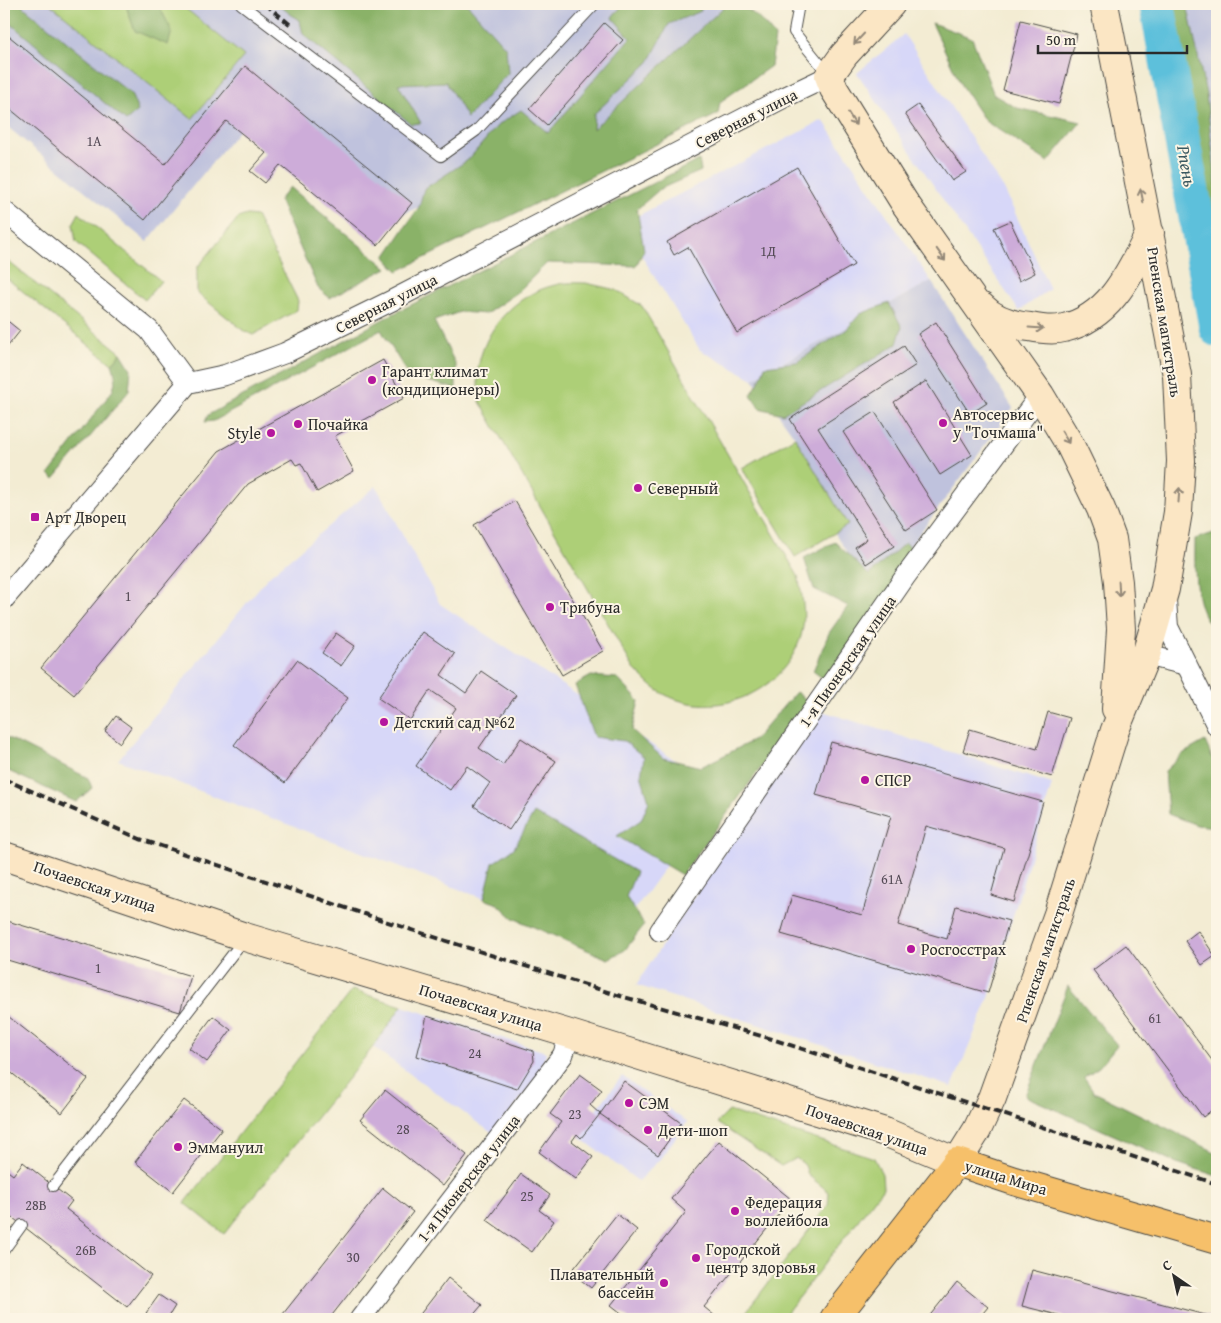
<svg xmlns="http://www.w3.org/2000/svg" width="1221" height="1323" font-family="'Gentium Book Plus',serif">
	<style>
		.built { fill: #d7d7f8 }
		.industrial { fill: #bfc2dd }
		.green { fill: #adcf77; stroke: #6c7d51 }
		.forest { fill: #8ab268; stroke: #5a6e4a }
		.lines { fill: none; stroke-linecap: round; stroke-linejoin: round }
		.river { stroke: #5dc0db; stroke-width: 36 }
		.building { fill: #cdacd9 }
		.service-casing { stroke: #494844; stroke-width: 12 }
		.minor-casing { stroke: #494844; stroke-width: 22 }
		.secondary-casing { stroke: #494844; stroke-width: 30 }
		.primary-casing { stroke: #494844; stroke-width: 30 }
		.service { stroke: #fff; stroke-width: 10 }
		.minor { stroke: #fff; stroke-width: 20 }
		.secondary { stroke: #fbe6c4; stroke-width: 28 }
		.primary { stroke: #f6c06b; stroke-width: 28 }
		.rail { stroke: #2b2b2b; stroke-width: 4; stroke-dasharray: 8 4; stroke-linecap: butt }
		.oneway { stroke: #938878 }
		.poi-dot { fill: #b5179e; stroke: #fcf5e5; stroke-width: 2 }
		.labels { text-anchor: middle; dominant-baseline: central; stroke-width: 4; stroke-linejoin: round; paint-order: stroke }
		.number-label { font-size: 14px; fill: #544b56 }
		.street-label { font-size: 16px; fill: #2b2b2b; stroke: #fcf5e5 }
		.poi-label { font-size: 16px; fill: #2b2b2b; stroke: #fcf5e5; text-anchor: start }
		.water-label { font-size: 18px; font-style: italic; fill: #3a5860; stroke: #fcf5e5 }
	</style>
	<rect width="100%" height="100%" fill="#fcf5e5"/>
	<filter id="ink" filterUnits="userSpaceOnUse"><feTurbulence type="fractalNoise" baseFrequency=".02" numOctaves="2"/><feDisplacementMap in="SourceGraphic" scale="10" xChannelSelector="R" yChannelSelector="G"/><feConvolveMatrix kernelMatrix="1 2 1 2 8 2 1 2 1" color-interpolation-filters="sRGB"/></filter>
	<filter id="wash" filterUnits="userSpaceOnUse"><feTurbulence type="fractalNoise" baseFrequency=".0096" numOctaves="4" result="noise"/><feDisplacementMap in="SourceGraphic" scale="20" xChannelSelector="R" yChannelSelector="G"/><feGaussianBlur stdDeviation="1.12" result="paint"/><feColorMatrix in="noise" values="0 0 0 0 0 0 0 0 0 0 0 0 0 0 0 0 0 1.4 0 .05"/><feComposite in="paint" operator="in"/></filter>
	<g filter="url(#wash)">
		<rect width="100%" height="100%" fill="#f3ecd3"/>
		<path class="built" d="M904 34 1004 189 1050 289 1019 311 857 73Z
			M823 120 931 281 753 379 700 350 622 224Z
			M376 486 440 604 720 790 605 951 498 904 118 760 268 577Z
			M822 711 1052 784 989 998 952 1087 636 985 703 883Z
			M402 1006 546 1052 541 1073 493 1134 373 1047Z
			M622 1076 687 1122 660 1159 638 1181 581 1138 600 1114 596 1110Z"/>
		<path class="industrial" d="M4 4H727L592 130 403 214 378 245 280 165 265 183 250 171 265 153 239 130 147 242 4 124Z
			M1173 4H1217V213Z
			M931 281 1013 408 873 596 835 533 848 525 795 437 753 379Z"/>
		<path class="green" d="M50 4H180L244 56 192 119Z
			M79 213 161 281 145 300 76 242 73 224Z
			M247 215 256 216 298 301 297 310 253 335 244 331 197 293V268L238 218Z
			M4 258 121 353 112 364 4 276Z
			M586 283 616 290 642 306 798 576C802 595 807 616 801 636 783 695 710 724 657 690 648 684 641 675 634 669L479 400C479 390 477 378 478 369 484 328 516 294 555 285 565 282 576 283 586 283Z
			M795 437 848 525 795 557 742 468Z
			M352 990 402 1006 373 1047 224 1234 185 1203Z
			M729 1111 874 1158 882 1174 883 1188 784 1316C771 1323 759 1317 746 1312L828 1205 829 1192 808 1175 805 1165 796 1158 781 1166 717 1123Z"/>
		<path class="forest" d="M4 4H20L131 94 138 111 126 121 4 18Z
			M127 4H158L172 31 168 45 135 31 127 9Z
			M277 4H467L506 48 508 73 467 118 446 82 398 84 421 123 411 124 303 34 300 21Z
			M624 4H701V11L669 24 649 62 594 114 593 129 727 4C749 4 762 21 775 37L771 66 720 102 718 114 398 271 385 257 419 207 424 189 468 160 498 125 521 110 548 133 630 38 612 17Z
			M1165 4H1187L1206 94 1217 191V285L1198 174Z
			M932 23 972 38 994 95 1017 108 1081 122 1048 162 985 121 961 85Z
			M699 160 701 171 660 189 637 209 644 250 636 266 547 263 518 292 486 314 460 312 434 321 456 365V389L409 376 381 330 214 421 205 422 208 415 387 317Z
			M290 187 387 268 330 298 318 288 279 200Z
			M889 303 902 327 897 344 783 414 759 408 751 395 759 382 765 366 797 362 846 330 860 314Z
			M121 353 131 369 129 391 54 479 49 474 113 390 116 377 112 364Z
			M1217 532V631C1192 613 1195 567 1195 539Z
			M835 542 869 575 905 543 918 553 825 680 813 671 829 633 848 606 814 589 804 558Z
			M591 676 617 678 639 701 632 730 663 758 701 767 754 740 796 692 809 702 682 875 617 836 641 820 649 801 641 775 644 757 624 741 594 737 575 685Z
			M4 736 88 778 92 788 76 802 4 769Z
			M1205 741 1217 769V827L1197 825 1168 814 1165 771 1184 753Z
			M534 813 636 872 626 897 644 925 625 950 608 959 513 918 498 904 484 899 493 863 514 848Z
			M1068 986 1117 1045 1099 1067 1084 1077 1094 1092 1217 1153V1176L1177 1163 1025 1096Z"/>
		<g class="lines">
			<path class="river" d="M1157 4 1217 329"/>
		</g>
		<g id="blocks">
			<path class="building" d="M1021 20 1077 34 1059 104 1003 90Z
				M604 23 623 40 547 125 529 109Z
				M4 32 165 164 245 66 412 203 378 245 280 165 265 183 250 171 266 153 226 121 145 220 4 104Z
				M918 105 966 172 952 181 905 114Z
				M797 167 854 265 737 333 688 247 674 255 667 242Z
				M1010 221 1035 273 1019 281 994 228Z
				M4 318 20 331 4 351Z
				M936 322 987 403 970 414 918 334Z
				M904 346 916 365 818 428 894 546 866 564 855 547 867 539 790 419Z
				M383 360 404 398 335 436 354 471 317 492 301 463 296 465 292 459 248 484 74 695 41 668 219 451Z
				M926 381 972 455 940 475 894 402Z
				M875 412 937 510 906 530 843 432Z
				M515 501 603 651 562 675 474 525Z
				M423 632 455 654 441 675 466 693 481 671 516 695 479 748 503 765 521 738 556 761 509 830 474 806 490 783 467 766 450 790 416 766 456 708 430 690 410 720 378 698Z
				M336 633 355 646 341 666 322 653Z
				M297 660 348 698 285 783 234 745Z
				M1048 712 1070 718 1052 777 963 751 970 729 1037 749Z
				M116 716 131 727 120 743 105 731Z
				M831 742 1043 802 1014 902 991 895 1004 848 926 826 916 863 898 925 947 939 956 906 1009 921 988 993 781 934 792 895 862 915 891 816 816 795Z
				M4 920 191 976 180 1012 4 959Z
				M1198 931 1215 956 1202 965 1185 941Z
				M1126 945 1217 1067V1106L1203 1117 1093 970Z
				M4 1013 88 1079 62 1113 4 1067Z
				M213 1016 231 1030 207 1062 189 1048Z
				M427 1016 533 1051 534 1061 517 1089 417 1056Z
				M580 1074 602 1090 590 1105 600 1114 581 1138 577 1134 572 1141 593 1157 576 1179 539 1152 561 1122 550 1114Z
				M624 1081 681 1123 658 1155 600 1114Z
				M385 1090 467 1155 443 1186 360 1120Z
				M184 1100 222 1129 173 1192 135 1162Z
				M719 1141 791 1199 704 1307 715 1316 713 1319H629L611 1305 686 1212 671 1199Z
				M23 1162 72 1201 66 1209 151 1276 127 1307 4 1211V1168L13 1175Z
				M521 1174 550 1195 539 1210 554 1221 532 1252 487 1220Z
				M383 1188 413 1212 329 1319H279Z
				M617 1214 637 1230 591 1288 571 1272Z
				M1032 1270 1217 1318V1319H1074L1022 1306Z
				M448 1278 482 1305 470 1319H421L418 1317Z
				M957 1282 988 1307 978 1319H927Z
				M159 1295 175 1306 167 1319H156L146 1313Z
				M4 1311 14 1319H4Z"/>
		</g>
	</g>
	<g filter="url(#ink)">
		<use href="#blocks" fill-opacity="0" stroke="#494844" stroke-width="1"/>
		<g class="lines">
			<defs>
				<path id="service" d="M241 4 441 156 476 131 595 4
					M799 4 794 32 829 75
					M53 1186 245 938
					M4 1250 22 1225"/>
				<path id="minor" d="M4 211 149 330 188 383
					M4 599 188 383 225 375 285 353 391 301 785 97 829 76
					M1166 600 1168 627 1217 726
					M1146 655 1187 665
					M660 931 905 577 1040 395
					M360 1319 563 1055 570 1034"/>
				<path id="secondary" d="M891 4 844 55 829 76 834 89 904 202 1040 395 1070 445 1101 509 1112 539 1118 582 1121 629 1116 709
					M982 307C994 320 1012 325 1030 327 1040 329 1054 331 1064 328 1111 317 1130 272 1150 233
					M4 856 245 937 570 1034 885 1132 957 1162 977 1130 992 1098 1058 914 1115 730 1146 655 1165 589 1178 512 1181 461 1177 375 1104 4"/>
				<path id="primary" d="M834 1319 957 1162 1014 1181 1217 1240"/>
			</defs>
			<use href="#service" class="service-casing"/>
			<use href="#minor" class="minor-casing"/>
			<use href="#secondary" class="secondary-casing"/>
			<use href="#primary" class="primary-casing"/>
			<use href="#service" class="service"/>
			<use href="#minor" class="minor"/>
			<use href="#secondary" class="secondary"/>
			<use href="#primary" class="primary"/>
			<path class="rail" d="M265 4 292 26
				M4 779 140 839 412 930 617 995 772 1039 1217 1184"/>
		</g>
		<defs><path id="oneway-shaft" d="M-6 0H5M1.5-3L5.5 0L1.5 3" fill="none" stroke-width="1.6" stroke-linecap="round" stroke-linejoin="round" transform="scale(1.25)"/></defs>
		<g class="oneway">
			<use href="#oneway-shaft" transform="translate(859 39) rotate(133)"/>
			<use href="#oneway-shaft" transform="translate(852 119) rotate(58)"/>
			<use href="#oneway-shaft" transform="translate(1142 196) rotate(-101)"/>
			<use href="#oneway-shaft" transform="translate(941 255) rotate(55)"/>
			<use href="#oneway-shaft" transform="translate(1036 328) rotate(4)"/>
			<use href="#oneway-shaft" transform="translate(1065 437) rotate(59)"/>
			<use href="#oneway-shaft" transform="translate(1179 495) rotate(-86)"/>
			<use href="#oneway-shaft" transform="translate(1119 589) rotate(87)"/>
		</g>
	</g>
	<g class="poi-dot">
		<circle cx="372" cy="380" r="5"/>
		<circle cx="943" cy="423" r="5"/>
		<circle cx="298" cy="424" r="5"/>
		<circle cx="271" cy="433" r="5"/>
		<circle cx="638" cy="488" r="5"/>
		<rect x="30" y="512" width="10" height="10" rx="2.5"/>
		<circle cx="550" cy="607" r="5"/>
		<circle cx="384" cy="722" r="5"/>
		<circle cx="865" cy="780" r="5"/>
		<circle cx="911" cy="949" r="5"/>
		<circle cx="629" cy="1103" r="5"/>
		<circle cx="648" cy="1130" r="5"/>
		<circle cx="178" cy="1147" r="5"/>
		<circle cx="735" cy="1211" r="5"/>
		<circle cx="696" cy="1258" r="5"/>
		<circle cx="664" cy="1283" r="5"/>
	</g>
	<g class="labels">
		<g class="number-label">
			<text x="94" y="141">1А</text>
			<text x="768" y="251">1Д</text>
			<text x="128" y="596">1</text>
			<text x="892" y="879">61А</text>
			<text x="98" y="968">1</text>
			<text x="1155" y="1018">61</text>
			<text x="475" y="1053">24</text>
			<text x="575" y="1114">23</text>
			<text x="403" y="1129">28</text>
			<text x="527" y="1196">25</text>
			<text x="36" y="1205">28В</text>
			<text x="86" y="1250">26В</text>
			<text x="353" y="1257">30</text>
		</g>
		<g class="street-label">
			<text transform="translate(746 118) rotate(-27)">Северная улица</text>
			<text transform="translate(386 303) rotate(-27)">Северная улица</text>
			<text transform="translate(1165 322) rotate(81)">Рпенская магистраль</text>
			<text transform="translate(847 661) rotate(-55)">1-я Пионерская улица</text>
			<text transform="translate(95 886) rotate(19)">Почаевская улица</text>
			<text transform="translate(1045 950) rotate(-71)">Рпенская магистраль</text>
			<text transform="translate(481 1007) rotate(17)">Почаевская улица</text>
			<text transform="translate(867 1129) rotate(19)">Почаевская улица</text>
			<text transform="translate(1006 1177) rotate(17)">улица Мира</text>
			<text transform="translate(468 1178) rotate(-52)">1-я Пионерская улица</text>
		</g>
		<g class="poi-label">
			<text x="382" y="371">Гарант климат<tspan x="382" dy="18">(кондиционеры)</tspan></text>
			<text x="953" y="414">Автосервис<tspan x="953" dy="18">у "Точмаша"</tspan></text>
			<text x="308" y="424">Почайка</text>
			<text x="261" y="433" text-anchor="end">Style</text>
			<text x="648" y="488">Северный</text>
			<text x="45" y="517">Арт Дворец</text>
			<text x="560" y="607">Трибуна</text>
			<text x="394" y="722">Детский сад №62</text>
			<text x="875" y="780">СПСР</text>
			<text x="921" y="949">Росгосстрах</text>
			<text x="639" y="1103">СЭМ</text>
			<text x="658" y="1130">Дети-шоп</text>
			<text x="188" y="1147">Эммануил</text>
			<text x="745" y="1202">Федерация<tspan x="745" dy="18">воллейбола</tspan></text>
			<text x="706" y="1249">Городской<tspan x="706" dy="18">центр здоровья</tspan></text>
			<text x="654" y="1274" text-anchor="end">Плавательный<tspan x="654" dy="18">бассейн</tspan></text>
		</g>
		<g class="water-label">
			<text transform="translate(1187 166) rotate(80)">Рпень</text>
		</g>
	</g>
	<rect width="1221" height="1323" fill="none" stroke="#fcf5e5" stroke-width="20"/>
	<g transform="translate(1174 1276) rotate(326)" stroke="#fcf5e5" stroke-width="4" paint-order="stroke">
	<path d="M0-4L9 19L0 12L-9 19Z" fill="#2b2b2b"/>
	<text y="-8" font-size="14" font-weight="bold" text-anchor="middle" fill="#2b2b2b">С</text>
	</g>
	<path d="M1038 45v8h149v-8" fill="none" stroke="#2b2b2b" stroke-width="2.5"/>
	<text x="1046" y="45" font-size="15" fill="#2b2b2b" stroke="#fcf5e5" stroke-width="4" paint-order="stroke">50 m</text>
</svg>
